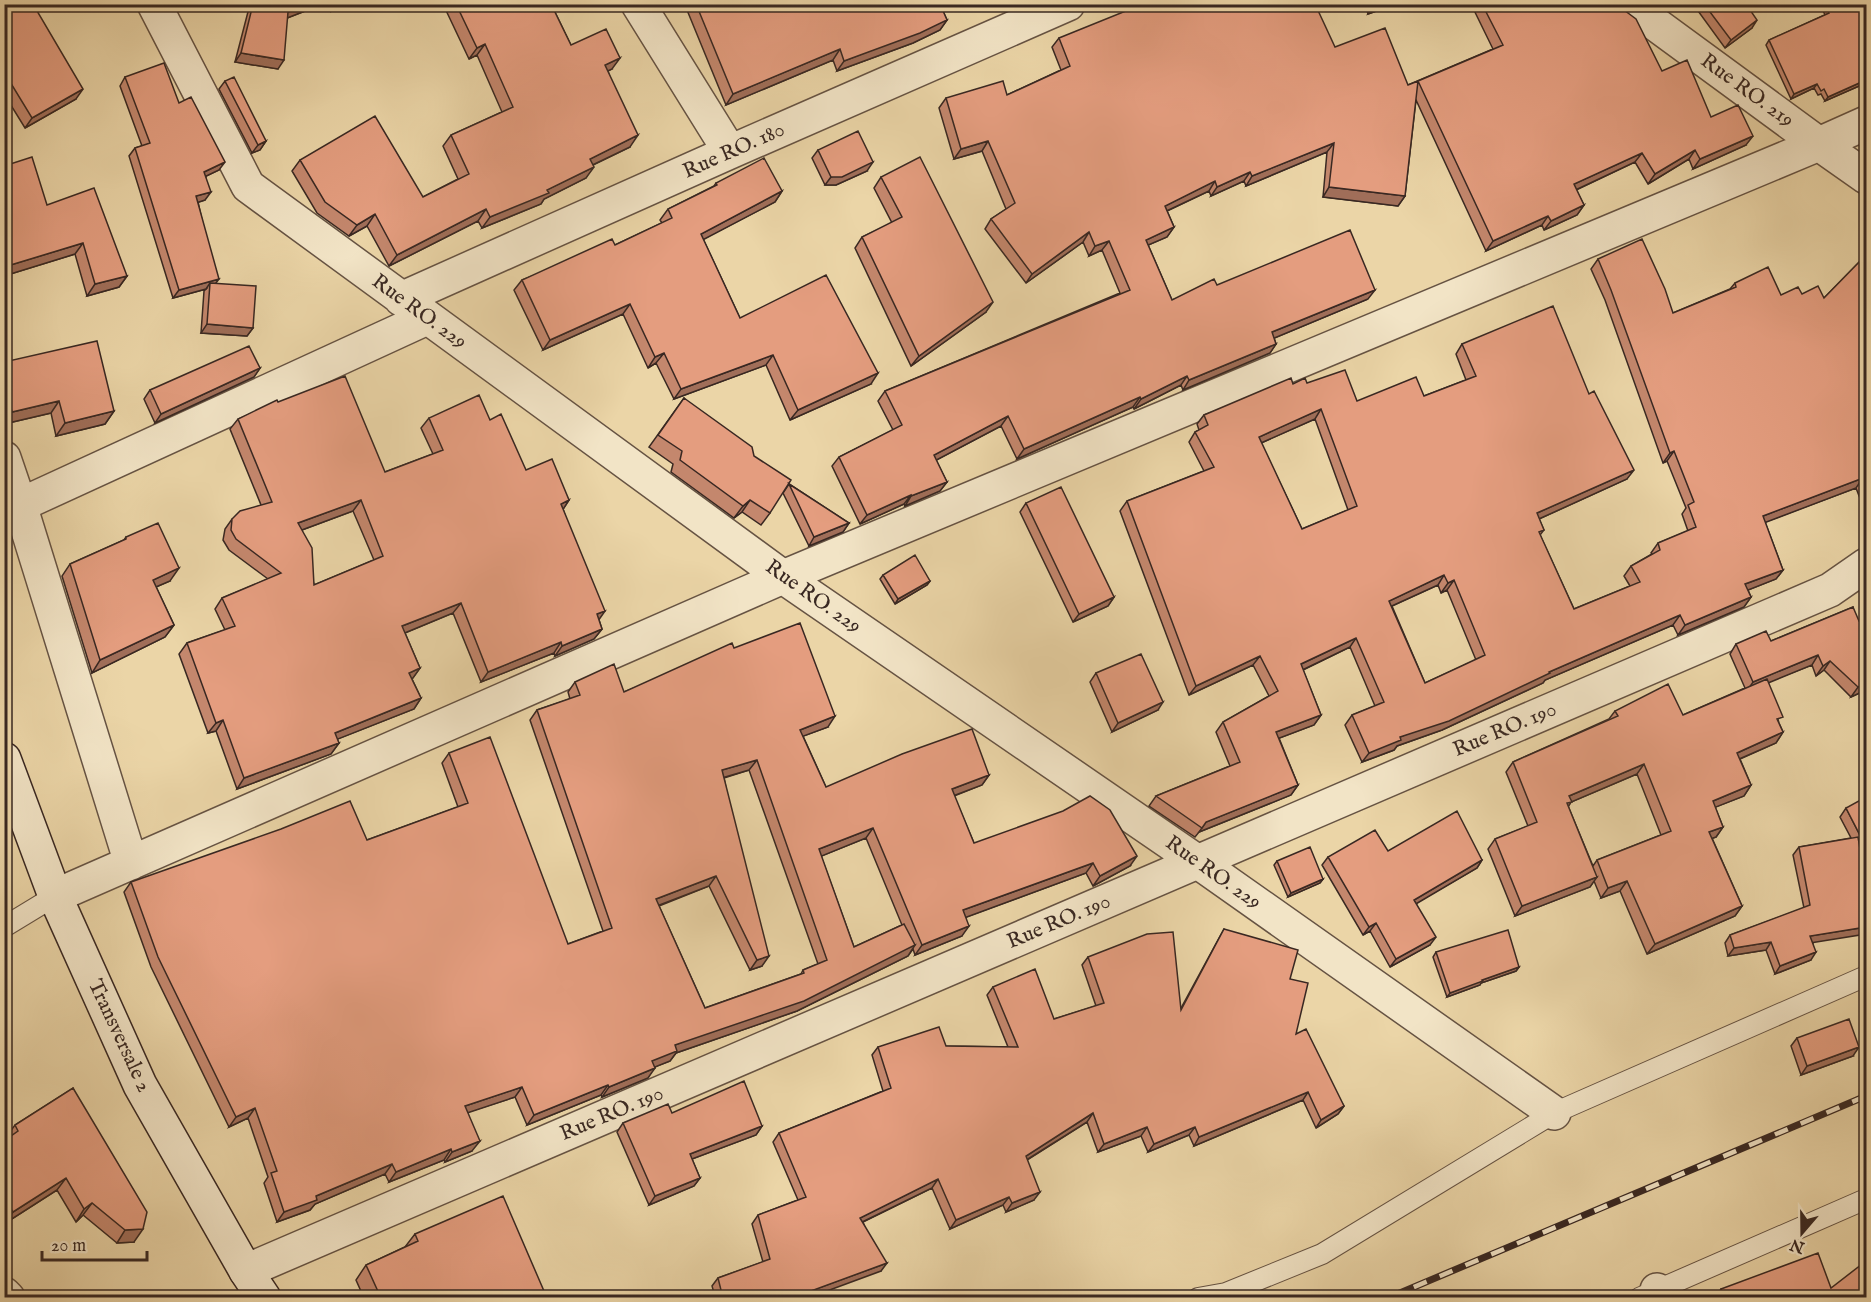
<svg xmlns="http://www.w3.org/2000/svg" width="1871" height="1302" font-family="'IM FELL English',serif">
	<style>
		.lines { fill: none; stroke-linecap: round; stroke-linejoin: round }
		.service-casing { stroke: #665343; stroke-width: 22 }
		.minor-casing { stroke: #665343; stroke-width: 36 }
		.secondary-casing { stroke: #392822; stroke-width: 36 }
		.service { stroke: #f2e4c6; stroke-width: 20 }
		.minor { stroke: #f2e4c6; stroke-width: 33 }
		.secondary { stroke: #f2e4c6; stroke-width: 33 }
		.rail-casing { stroke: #392822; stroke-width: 7 }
		.rail { stroke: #f2e4c6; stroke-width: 4.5; stroke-dasharray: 14; stroke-linecap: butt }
		.wall { fill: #c4876d; stroke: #392822; stroke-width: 1.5; fill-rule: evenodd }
		.shaded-wall { fill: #a06e59; stroke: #392822; stroke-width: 1.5 }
		.building { fill: #e49d7f; stroke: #392822; stroke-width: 1.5; fill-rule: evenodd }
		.labels { text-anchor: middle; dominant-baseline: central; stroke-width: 4.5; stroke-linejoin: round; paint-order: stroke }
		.street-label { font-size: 21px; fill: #392822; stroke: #f2e4c6 }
	</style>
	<rect width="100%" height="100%" fill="#ebd5a7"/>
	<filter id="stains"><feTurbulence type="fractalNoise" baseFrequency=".00333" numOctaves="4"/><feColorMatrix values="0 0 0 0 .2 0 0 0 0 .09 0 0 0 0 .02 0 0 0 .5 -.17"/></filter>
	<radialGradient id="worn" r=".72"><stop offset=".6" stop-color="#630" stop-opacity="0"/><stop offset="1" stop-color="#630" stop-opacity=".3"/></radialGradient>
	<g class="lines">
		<defs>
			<path id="service" d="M4 927 55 896
				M1198 1298 1226 1293 1322 1254 1554 1113 1866 976
				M1639 1298 1866 1199"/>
			<path id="minor" d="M154 4 248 186 783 577 1198 862 1554 1113
				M638 4 730 152
				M1628 4 1819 144 1866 177
				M401 299 730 152 1068 4
				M4 458 20 505 131 863
				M20 505 427 318
				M55 896 783 577 1819 144 1866 123
				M246 1271 1830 590 1866 565
				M1657 1290 1663 1298
				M4 1294 8 1298"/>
			<path id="secondary" d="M4 759 55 896 140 1085 246 1271 264 1298"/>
		</defs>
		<use href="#service" class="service-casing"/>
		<use href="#minor" class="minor-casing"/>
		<use href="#secondary" class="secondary-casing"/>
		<use href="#service" class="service"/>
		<use href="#minor" class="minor"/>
		<use href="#secondary" class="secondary"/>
		<defs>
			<path id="rail" d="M1388 1298 1866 1096"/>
		</defs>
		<use href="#rail" class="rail-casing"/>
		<use href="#rail" class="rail"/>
	</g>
	<path class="wall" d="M4 4 76 99 25 128 4 94Z
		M250 4H323L287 18 278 69 235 62Z
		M330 4H349L332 11Z
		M443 4H551L571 45 612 69 608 71 630 147 593 165 586 178 544 199 541 204 482 228 478 221 389 266 367 226 349 236 317 213 292 171 300 160 423 197 458 179 443 146 451 135 502 112 477 55 469 59Z
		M690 4H942L940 5 947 20 940 30 913 43 837 71 833 60 726 105 687 10Z
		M1365 4H1396L1368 14Z
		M1471 4H1541L1544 10 1662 71 1711 117 1746 145 1693 169 1689 159 1648 184 1635 162 1576 190 1584 205 1577 215 1544 230 1542 225 1486 251 1416 100 1405 196 1398 206 1323 197 1327 152 1246 186 1244 181 1211 196 1209 191 1167 211 1174 227 1167 237 1148 245 1172 300 1217 285 1368 299 1274 338 1276 344 1270 353 1183 390 1181 385 1134 409 1133 407 1017 459 1001 426 936 460 947 482 940 491 905 506 904 504 860 524 832 466 839 457 893 430 878 401 885 391 1120 293 1102 250 1089 256 1083 242 1026 283 985 229 991 219 1006 209 982 151 954 159 939 108 946 98 1007 95 1061 70 1052 47 1059 38 1335 47 1408 85 1493 49Z
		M1693 4H1746L1752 28 1725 48Z
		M1820 4H1860L1866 83 1825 101 1821 94 1818 95 1814 88 1791 99 1766 45 1769 40 1825 15Z
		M125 77 179 103 219 170 206 176 205 200 198 202 216 283 253 328 247 336 201 333 204 291 206 289 173 298 129 156 135 148 142 146 120 86Z
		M225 81 266 141 260 150 252 153 219 89Z
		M818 150 867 171 836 185H825L812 158Z
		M4 166 47 205 127 276 119 287 87 296 75 254 4 276Z
		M881 177 986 312 911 366 855 248 862 237 892 223 874 188Z
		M716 183 782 191 775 202 703 239 740 318 871 384 790 420 766 365 674 399 656 363 648 368 623 314 543 350 514 290 522 280 615 245 662 223 660 220 668 209 714 186Z
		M1866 255V514L1856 488 1765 522 1783 570 1776 579 1748 590 1751 597 1744 607 1678 635 1673 625 1545 680 1543 683 1442 730 1397 746 1394 750 1362 762 1345 725 1352 715 1375 706 1350 647 1303 670 1321 715 1314 725 1279 738 1298 785 1291 795 1199 832 1195 837 1149 806 1156 796 1230 766 1216 732 1223 722 1269 696 1253 665 1189 695 1120 511 1127 501 1204 471 1189 442 1195 432 1199 430 1197 424 1204 415 1293 384 1307 383 1357 401 1424 396 1466 380 1456 354 1462 344 1589 394 1627 479 1539 519 1544 530 1540 535 1574 609 1630 586 1624 576 1631 566 1652 554 1651 553 1658 543 1688 531 1682 514 1686 508 1667 461 1663 463 1605 300 1591 269 1598 259 1673 313 1730 289 1735 283 1781 295 1802 294 1824 298ZM1315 419 1348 510 1302 529 1261 443ZM1438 585 1441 593 1447 590 1476 660 1425 683 1392 606Z
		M4 362 114 411 105 424 56 436 51 413 4 424Z
		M260 368 254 377 155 423 144 399 150 390Z
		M684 398 770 513 761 525 742 512 734 518 671 472 673 464 649 447Z
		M278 402 385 472 433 454 421 428 429 418 490 420 526 470 569 500 563 509 602 629 594 639 555 656 554 653 481 682 453 613 405 633 420 668 412 679 421 698 414 709 337 739 339 743 331 754 237 789 216 731 208 733 179 654 187 643 225 630 215 609 222 598 268 579 229 550 223 540 225 529 232 519 261 505 230 429 238 419ZM353 511 374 560 314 585 302 530Z
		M789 484 849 523 843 532 809 546 783 493Z
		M1026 503 1114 597 1108 606 1073 622 1020 512Z
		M126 537 170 581 156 587 174 625 165 637 92 673 62 576 70 564 124 540Z
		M883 575 930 581 927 585 895 604 880 579Z
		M1853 607 1866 690 1851 697 1824 670 1816 676 1812 665 1768 682 1779 723 1783 732 1776 743 1740 759 1751 785 1744 796 1715 807 1723 827 1716 837 1712 838 1742 906 1735 916 1647 954 1620 891 1601 898 1594 881 1590 887 1515 916 1488 849 1495 839 1528 826 1506 772 1513 762 1609 719 1615 711 1683 715 1745 688 1730 654 1736 644 1771 641ZM1637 774 1661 835 1597 860 1593 866 1568 806 1571 802Z
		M734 648 828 727 803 736 826 787 989 775 982 785 954 796 974 843 1130 866 1093 886 1086 873 966 917 962 936 915 955 913 949 908 956 797 1011 676 1053 670 1061 654 1067 648 1078 602 1097 601 1095 527 1125 515 1097 468 1112 472 1151 445 1162 444 1160 389 1182 385 1174 315 1204 310 1210 277 1222 264 1183 268 1177 248 1118 229 1127 151 967 124 892 131 882 367 840 458 807 442 763 449 753 568 944 603 931 530 720 537 710 570 699 568 692 575 682 624 692ZM749 770 818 964 803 970 801 974 705 1008 659 906 709 886 750 970 762 966 724 778ZM866 838 902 925 854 947 821 856Z
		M1096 673 1158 710 1112 732 1090 682Z
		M1846 808 1866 847 1861 850 1813 943 1811 960 1775 974 1766 950 1728 956 1725 943 1730 935 1804 908 1793 855 1799 847 1851 838 1840 817Z
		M1388 851 1482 860 1477 868 1416 903 1430 945 1390 967 1370 931 1363 935 1322 865 1328 857Z
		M1277 861 1323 879 1320 883 1288 897 1274 865Z
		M1224 929 1290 979 1296 1034 1344 1106 1338 1114 1316 1128 1303 1100 1194 1146 1189 1135 1148 1152 1141 1136 1098 1152 1087 1122 1027 1160 1034 1200 1006 1212 1003 1205 950 1229 932 1188 863 1222 881 1271 714 1293 712 1286 718 1278 763 1262 752 1224 758 1215 798 1200 773 1142 779 1133 883 1091 872 1055 878 1047 946 1046 1008 1047 987 995 993 987 1054 1019 1096 1006 1082 965 1088 957 1181 1008 1219 938Z
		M1436 952 1519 967 1516 971 1481 983 1480 985 1447 997 1433 957Z
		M1797 1038 1853 1056 1801 1075 1791 1046Z
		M73 1088 134 1242 117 1243 83 1215 76 1222 57 1190 4 1224V1141L7 1139 6 1137 15 1125Z
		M672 1113 762 1126 756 1135 692 1159 700 1178 694 1186 649 1205 617 1132 623 1123Z
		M415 1234 547 1298H364L356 1280 366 1265 405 1247Z
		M1831 1288 1866 1298H1715L1721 1289Z"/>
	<path class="shaded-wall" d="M307 4H323L282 20 288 12Z
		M337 4H349L332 11Z
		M1375 4H1396L1368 14Z
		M947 20 940 30 913 43 837 71 844 61Z
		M1757 20 1752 28 1725 48 1731 40Z
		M485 44 477 55 469 59 477 48Z
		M840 49 833 60 726 105 733 94Z
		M241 53 284 60 278 69 235 62Z
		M620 58 612 69 597 76 605 65Z
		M1866 80V83L1825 101 1828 97Z
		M1817 84 1814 88 1791 99 1794 94Z
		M83 89 76 99 25 128 32 118Z
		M638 135 630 147 582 170 590 159Z
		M1753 136 1746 145 1693 169 1700 159Z
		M266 141 260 150 252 153 258 145Z
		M988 141 982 151 954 159 961 149Z
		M1334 143 1327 152 1246 186 1252 176Z
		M1695 150 1689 159 1648 184 1655 174Z
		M1642 153 1635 162 1567 194 1574 184Z
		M225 162 219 170 198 180 204 172Z
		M873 162 867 171 836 185H825L831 177Z
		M594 167 586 178 544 199 541 204 482 228 490 217Z
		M1250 172 1244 181 1211 196 1217 187Z
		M1215 181 1209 191 1158 215 1165 206Z
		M1329 187 1405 196 1398 206 1323 197Z
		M782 191 775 202 693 245 701 234Z
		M211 192 205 200 190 205 196 196Z
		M1584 205 1577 215 1544 230 1551 221Z
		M486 209 478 221 389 266 397 255Z
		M375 214 367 226 349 236 357 225Z
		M1548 216 1542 225 1486 251 1493 241Z
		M1174 227 1167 237 1139 249 1146 240Z
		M1089 232 1083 242 1026 283 1032 274Z
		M1109 241 1102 250 1089 256 1095 246Z
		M83 243 75 254 4 276V267Z
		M127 276 119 287 87 296 95 284Z
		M219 279 213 287 210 283 206 289 173 298 179 290Z
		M1375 290 1368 299 1265 342 1272 332Z
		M993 302 986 312 911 366 919 356Z
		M630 304 623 314 543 350 550 340Z
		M207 324 253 328 247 336 201 333Z
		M1276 344 1270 353 1183 390 1189 380Z
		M664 353 656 363 648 368 655 357Z
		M773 355 766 365 674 399 681 389Z
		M260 368 254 377 155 423 161 414Z
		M878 373 871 384 790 420 798 410Z
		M1187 376 1181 385 1134 409 1141 399Z
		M1140 397 1133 407 1017 459 1024 449Z
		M59 401 51 413 4 424V422L12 412Z
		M1321 409 1315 419 1252 447 1259 437Z
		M114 411 105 424 56 436 65 423Z
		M1008 416 1001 426 927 465 934 455Z
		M1674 451 1667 461 1663 463 1670 453Z
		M1634 470 1627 479 1530 523 1537 513Z
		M1863 478 1856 488 1756 526 1763 516Z
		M947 482 940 491 905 506 911 496Z
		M911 495 904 504 860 524 867 515Z
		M361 500 353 511 291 534 298 523Z
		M569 500 562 511 561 504Z
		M750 500 742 512 734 518 743 506Z
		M849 523 843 532 809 546 814 537Z
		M179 568 170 581 144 592 153 580Z
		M1783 570 1776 579 1738 594 1745 584Z
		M1444 575 1438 585 1383 610 1389 601Z
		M1454 580 1447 590 1441 593 1448 583Z
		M930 581 927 585 895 604 898 599Z
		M1114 597 1108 606 1073 622 1079 614Z
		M1751 597 1744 607 1678 635 1685 625Z
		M461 603 453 613 395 637 402 626Z
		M605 611 598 621 597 614Z
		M1680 615 1673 625 1545 680 1543 683 1442 730 1397 746 1394 750 1362 762 1369 753 1400 737Z
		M174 625 165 637 92 673 100 660Z
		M602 629 594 639 555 656 562 646Z
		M1356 638 1350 647 1294 674 1301 664Z
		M561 642 554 653 481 682 488 672Z
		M1818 655 1812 665 1746 692 1753 682Z
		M1260 656 1253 665 1189 695 1196 686Z
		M1830 661 1824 670 1816 676 1823 666Z
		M420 668 413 678 401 683 409 673Z
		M1866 684V690L1851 697 1858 687Z
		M421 698 414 709 328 743 335 733Z
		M1163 702 1158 710 1112 732 1118 723Z
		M1321 715 1314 725 1269 742 1276 732Z
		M835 716 828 727 793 740 800 730Z
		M223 720 216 731 208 733 216 723Z
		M1783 732 1776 743 1730 763 1737 753Z
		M339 743 331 754 237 789 244 778Z
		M757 760 749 770 715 780 722 770Z
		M1644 764 1637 774 1571 802 1565 812 1569 796Z
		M989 775 982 785 945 799 952 789Z
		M1298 785 1291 795 1199 832 1206 822Z
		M1751 785 1744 796 1706 811 1713 801Z
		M1723 827 1716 837 1702 842 1709 832Z
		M873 828 866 838 812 860 819 849Z
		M1866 842V847L1858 851 1864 843Z
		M1137 856 1130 866 1093 886 1100 876Z
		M1482 860 1477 868 1409 908 1414 900Z
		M1093 863 1086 873 956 921 963 910Z
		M716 876 709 886 649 909 656 899Z
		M1597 877 1590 887 1515 916 1522 906Z
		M1323 879 1320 883 1288 897 1291 893Z
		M1627 881 1620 891 1601 898 1608 888Z
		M1742 906 1735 916 1647 954 1655 944Z
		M1376 923 1370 931 1363 935 1369 927Z
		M969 926 962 936 915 955 922 945Z
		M1866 927V934L1804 944 1810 936Z
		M1436 937 1430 945 1390 967 1396 959Z
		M1771 942 1766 950 1728 956 1734 948Z
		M915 945 908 956 797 1011 676 1053 670 1061 645 1071 652 1061 675 1045Z
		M1816 952 1811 960 1775 974 1780 966Z
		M769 956 762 966 750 970 757 960Z
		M1519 967 1516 971 1481 983 1480 985 1447 997 1450 993 1482 980Z
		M1859 1047 1853 1056 1801 1075 1807 1066Z
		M655 1068 648 1078 602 1097 609 1087Z
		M608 1085 601 1095 527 1125 534 1115Z
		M522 1087 515 1097 458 1116 465 1106Z
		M1308 1092 1303 1100 1194 1146 1199 1137Z
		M1344 1106 1338 1114 1316 1128 1321 1120Z
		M255 1108 248 1118 229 1127 236 1117Z
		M1093 1113 1087 1122 1020 1164 1026 1156Z
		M762 1126 756 1135 684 1162 690 1154Z
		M1147 1127 1141 1136 1098 1152 1104 1144Z
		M1195 1127 1189 1135 1148 1152 1154 1144Z
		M480 1141 472 1151 445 1162 452 1152Z
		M451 1149 444 1160 389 1182 396 1172Z
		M392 1164 385 1174 315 1204 310 1210 277 1222 284 1212 316 1196Z
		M66 1178 57 1190 4 1224 13 1212Z
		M700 1178 694 1186 649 1205 655 1196Z
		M938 1179 932 1188 854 1226 860 1218Z
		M1040 1192 1034 1200 1006 1212 1012 1203Z
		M1009 1197 1003 1205 950 1229 956 1220Z
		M92 1203 83 1215 76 1222 84 1209Z
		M143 1229 134 1242 117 1243 125 1230Z
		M887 1263 881 1271 808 1298H791Z"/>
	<path class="building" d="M4 4H33L83 89 32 118 4 72Z
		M253 4H307L288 12 284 60 241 53Z
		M456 4H551L571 45 606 29 620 58 605 65 638 135 590 159 594 167 547 190 549 193 490 217 486 209 397 255 375 214 357 225 325 202 300 160 375 116 423 197 469 174 451 135 513 107 485 44 477 48Z
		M696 4H940L947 20 920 33 844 61 840 49 733 94Z
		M1143 4H1315L1335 47 1385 28 1408 85 1418 81 1405 196 1329 187 1334 143 1252 176 1250 172 1217 187 1215 181 1165 206 1174 227 1146 240 1172 300 1214 279 1217 285 1350 230 1375 290 1272 332 1276 344 1189 380 1187 376 1141 399 1140 397 1024 449 1008 416 934 455 947 482 911 496V495L867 515 839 457 902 425 885 391 1130 290 1109 241 1095 246 1089 232 1032 274 991 219 1015 203 988 141 961 149 946 98 1003 81 1007 95 1070 66 1059 38Z
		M1482 4H1541L1544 10 1557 4H1619L1624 10 1636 19 1662 71 1687 60 1711 117 1738 105 1753 136 1700 159 1695 150 1655 174 1642 153 1574 184 1584 205 1551 221 1548 216 1493 241 1418 81 1503 45Z
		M1704 4H1746L1757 20 1731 40Z
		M1825 4H1860L1866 19V80L1828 97 1824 89 1821 91 1817 84 1794 94 1769 40 1829 13Z
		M164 63 179 103 191 97 225 162 204 172 211 192 196 196 219 279 179 290 135 148 150 143 125 77Z
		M234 77 266 141 258 145 225 81Z
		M858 131 873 162 842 177H831L818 150Z
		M32 157 47 205 94 188 127 276 95 284 83 243 4 267V166Z
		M920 157 993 302 919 356 862 237 902 217 881 177Z
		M764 158 782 191 701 234 740 318 826 275 878 373 798 410 773 355 681 389 664 353 655 357 630 304 550 340 522 280 612 239 615 245 672 218 668 209 717 185 716 183Z
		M1642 239 1665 289 1673 313 1736 287 1735 283 1768 267 1781 295 1798 287 1802 294 1818 286 1824 298 1866 255V488L1863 478 1763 516 1783 570 1745 584 1751 597 1685 625 1680 615 1549 672 1550 673 1449 721 1400 737 1401 740 1369 753 1352 715 1384 702 1356 638 1301 664 1321 715 1276 732 1298 785 1206 822 1202 828 1156 796 1240 762 1223 722 1278 691 1260 656 1196 686 1127 501 1214 467 1195 432 1208 425 1204 415 1291 378 1293 384 1305 378 1307 383 1345 370 1357 401 1416 377 1424 396 1476 376 1462 344 1553 306 1589 394 1594 391 1634 470 1537 513 1544 530 1539 532 1574 609 1640 582 1631 566 1660 550 1658 543 1696 527 1688 505 1694 502 1674 451 1670 453 1611 290 1598 259ZM1321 409 1357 506 1302 529 1259 437ZM1444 575 1448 583 1454 580 1485 655 1425 683 1389 601Z
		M210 283 256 286 253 328 207 324Z
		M97 341 114 411 65 423 59 401 12 412 4 381V362Z
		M249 346 260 368 161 414 150 390Z
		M345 376 385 472 443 450 429 418 479 395 490 420 501 414 526 470 552 459 569 500 561 504 605 611 597 614 602 629 562 646 561 642 488 672 461 603 402 626 420 668 409 673 421 698 335 733 339 743 244 778 223 720 216 723 187 643 235 626 222 598 281 573 236 539 231 530 232 519 240 511 272 502 238 419 277 400 278 402ZM361 500 383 556 314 585 312 548 298 523Z
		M684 398 752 447 754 456 791 480 770 513 750 500 743 506 680 460 682 451 658 435Z
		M789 484 849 523 814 537Z
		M1061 487 1114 597 1079 614 1026 503Z
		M158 523 179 568 153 580 174 625 100 660 70 564 126 539V537Z
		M915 555 930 581 898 599 883 575Z
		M1853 607 1859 621 1866 618V684L1858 687 1830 661 1823 666 1818 655 1753 682 1736 644 1766 631 1771 641Z
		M800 623 835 716 800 730 826 787 902 754 972 729 989 775 952 789 974 843 1063 811 1090 796 1110 810 1137 856 1100 876 1093 863 963 910 969 926 922 945 873 828 819 849 854 947 904 924 915 945 804 1001 675 1045 677 1051 652 1061 655 1068 609 1087 608 1085 534 1115 522 1087 465 1106 480 1141 452 1152 451 1149 396 1172 392 1164 316 1196 317 1200 284 1212 271 1173 277 1171 255 1108 236 1117 158 957 131 882 281 829 350 801 367 840 468 803 449 753 490 737 568 944 612 928 537 710 580 695 575 682 614 664 624 692 732 643 734 648ZM757 760 827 960 803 970 804 973 705 1008 656 899 716 876 757 960 769 956 722 770Z
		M1141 654 1163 702 1118 723 1096 673Z
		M1767 679 1783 717 1777 719 1783 732 1737 753 1751 785 1713 801 1723 827 1709 832 1742 906 1655 944 1627 881 1608 888 1597 860 1671 831 1644 764 1569 796 1572 802 1567 803 1597 877 1522 906 1495 839 1537 822 1513 762 1618 716 1615 711 1668 684 1683 715Z
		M1866 797V842L1864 843 1846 808Z
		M1457 811 1482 860 1414 900 1436 937 1396 959 1376 923 1369 927 1328 857 1375 830 1388 851Z
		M1858 837 1866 884V927L1810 936 1816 952 1780 966 1771 942 1734 948 1730 935 1810 905 1799 847Z
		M1310 847 1323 879 1291 893 1277 861Z
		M1224 929 1298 950 1290 979 1308 983 1296 1034 1306 1029 1344 1106 1321 1120 1308 1092 1199 1137 1195 1127 1154 1144 1147 1127 1104 1144 1093 1113 1026 1156 1040 1192 1012 1203 1009 1197 956 1220 938 1179 860 1218 887 1263 792 1298H705L721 1290 718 1278 770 1259 758 1215 806 1197 779 1133 891 1088 878 1047 939 1027 946 1046 1018 1047 993 987 1035 969 1054 1019 1104 1003 1088 957 1147 934 1173 932 1181 1010Z
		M1508 930 1519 967 1482 980 1483 981 1450 993 1436 952Z
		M1849 1019 1859 1047 1807 1066 1797 1038Z
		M744 1081 762 1126 690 1154 700 1178 655 1196 623 1123 668 1104 672 1113Z
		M73 1088 147 1212 143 1229 125 1230 92 1203 84 1209 66 1178 13 1212 4 1199V1141L18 1131 15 1125Z
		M503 1196 547 1298H381L366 1265 418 1241 415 1234Z
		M1818 1253 1831 1288 1866 1261V1298H1724L1721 1289Z
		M1497 1291 1500 1298H1482Z"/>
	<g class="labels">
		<g class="street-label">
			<text transform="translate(1747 91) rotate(36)">Rue RO. 219</text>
			<text transform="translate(734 151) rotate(-24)">Rue RO. 180</text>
			<text transform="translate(419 312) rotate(36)">Rue RO. 229</text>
			<text transform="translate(813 597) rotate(35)">Rue RO. 229</text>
			<text transform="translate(1505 730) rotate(-23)">Rue RO. 190</text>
			<text transform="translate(1213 873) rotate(35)">Rue RO. 229</text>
			<text transform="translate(1059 922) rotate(-23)">Rue RO. 190</text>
			<text transform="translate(119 1036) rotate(65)">Transversale 2</text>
			<text transform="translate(612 1114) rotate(-23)">Rue RO. 190</text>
		</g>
	</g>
	<rect width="1871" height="1302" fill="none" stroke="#ebd5a7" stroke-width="24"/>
	<rect x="6" y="6" width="1859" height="1290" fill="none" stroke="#392822" stroke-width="3"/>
	<rect x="12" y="12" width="1847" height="1278" fill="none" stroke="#392822" stroke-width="1.5"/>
	<g transform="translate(1802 1233) rotate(200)" stroke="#f2e4c6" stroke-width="4.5" paint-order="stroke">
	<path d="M0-4.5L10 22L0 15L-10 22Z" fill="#392822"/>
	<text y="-9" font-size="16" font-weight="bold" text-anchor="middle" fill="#392822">N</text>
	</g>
	<path d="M42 1251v9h105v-9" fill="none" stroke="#392822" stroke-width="3"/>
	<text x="51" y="1251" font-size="18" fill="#392822" stroke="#f2e4c6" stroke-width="4.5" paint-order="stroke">20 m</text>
	<rect width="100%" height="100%" filter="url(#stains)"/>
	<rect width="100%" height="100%" fill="url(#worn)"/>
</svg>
